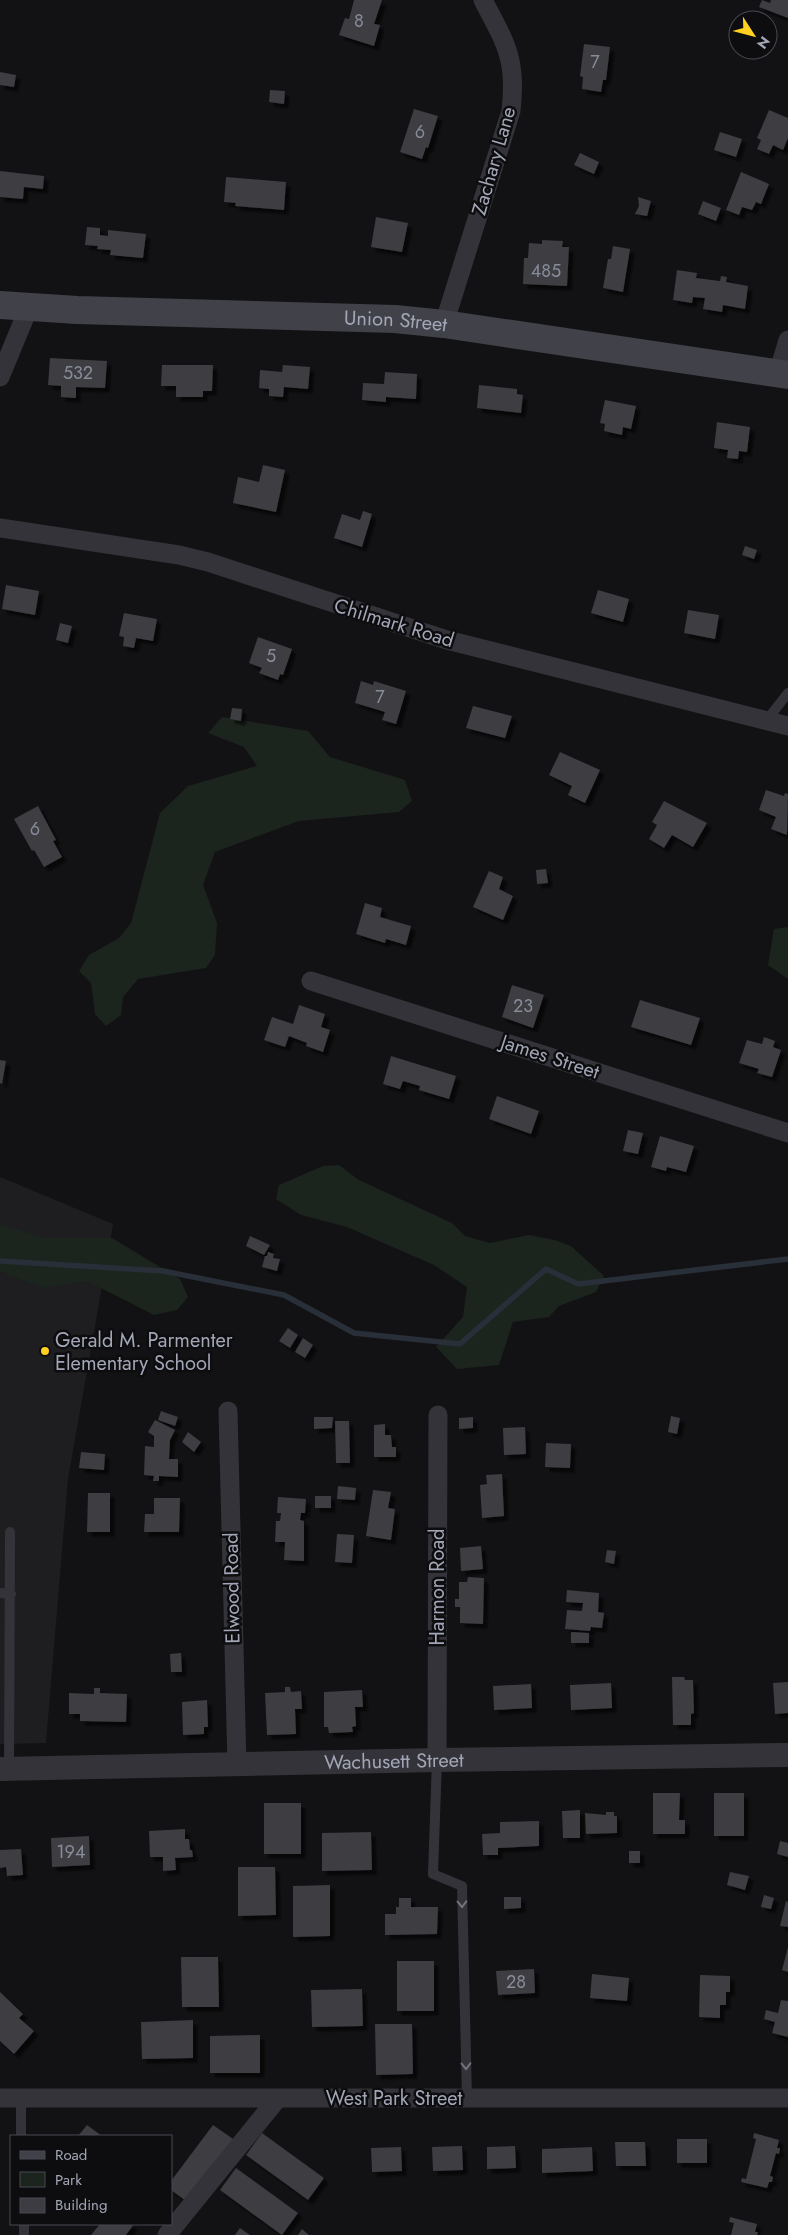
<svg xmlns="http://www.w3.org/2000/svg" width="788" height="2235" font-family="Jost,sans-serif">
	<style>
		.built { fill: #1e1e21 }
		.green { fill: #1c241e }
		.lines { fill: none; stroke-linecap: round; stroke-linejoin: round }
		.stream { stroke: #282f39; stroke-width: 5.5 }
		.building { fill: #3c3c42; filter: url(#shadow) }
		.service { stroke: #333339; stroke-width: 10 }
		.minor { stroke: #333339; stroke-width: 19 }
		.tertiary { stroke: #333339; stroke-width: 24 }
		.secondary { stroke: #414249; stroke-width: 28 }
		.oneway { stroke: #70727e }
		.poi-dot { fill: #ffd01f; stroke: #0d0d0f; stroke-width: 2 }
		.labels { text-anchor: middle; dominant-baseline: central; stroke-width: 5; stroke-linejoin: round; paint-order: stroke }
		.number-label { font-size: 18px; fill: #888c99 }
		.street-label { font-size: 20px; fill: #a2a6b6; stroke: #0d0d0f }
		.poi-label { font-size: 20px; fill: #a2a6b6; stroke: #0d0d0f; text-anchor: start }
	</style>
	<defs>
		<filter id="shadow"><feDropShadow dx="4.5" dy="4.5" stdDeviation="1" flood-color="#0009"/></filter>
	</defs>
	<rect width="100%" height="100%" fill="#121214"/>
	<path class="built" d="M0 1177 113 1224 68 1479 46 1743 0 1744Z"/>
	<path class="green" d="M222 717 308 731 330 757 405 780 412 801 399 812 299 821 215 852 203 885 217 923 215 955 206 968 138 979 123 997 121 1015 106 1026 95 1014 91 983 79 971 89 955 119 938 131 923 160 813 188 786 257 766 244 747 208 733Z
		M788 927V979L768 965 774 929Z
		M339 1165 359 1180 452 1223 465 1236 490 1243 529 1235 555 1240 571 1246 604 1276 596 1292 559 1306 549 1317 513 1322 499 1365 457 1369 436 1347 463 1317 467 1287 434 1265 347 1227 301 1215 276 1199 279 1185 323 1166Z
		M0 1224 45 1238H112L180 1279 188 1297 177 1310 154 1315 87 1281 43 1288 0 1271Z"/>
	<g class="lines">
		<path class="stream" d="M0 1261 163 1271 284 1295 354 1333 460 1344 546 1269 578 1284 788 1259"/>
	</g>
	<path class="building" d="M354 0H382L374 24 380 25 374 46 339 35 345 18 349 19Z
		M762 0 770 3 771 0H788V18L759 7Z
		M584 44 610 47 606 80H603L601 92 582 89 583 77 580 76Z
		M0 72 16 75 14 87 0 85Z
		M270 90 285 91 284 104 269 102Z
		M414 109 438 116 428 148 426 147 422 159 400 152Z
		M769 110 788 118V138L783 150 773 145 769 154 757 149 761 140 757 138Z
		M720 132 742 139 736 157 714 150Z
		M580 153 599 162 594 174 574 165Z
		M0 171 44 176 43 189 24 187 23 199 0 197Z
		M741 172 769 184 761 204 756 202 752 210 742 207 739 215 726 210Z
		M226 177 286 182 284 210 235 206 236 203 224 202Z
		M638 197 651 201 647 216 635 214 639 206Z
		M703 201 721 208 716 221 698 214Z
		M376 217 408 223 402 252 371 247Z
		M87 227 100 228V235L108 236V230L146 234 143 258 110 255 111 250 97 249 98 246 85 245Z
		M542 240 563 241 562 247H569L567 286 523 284 524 258H528L529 243 542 244Z
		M613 246 630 249 623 292 603 288 608 259H611Z
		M677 270 697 273 696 278 720 281 721 276 727 277 726 282 748 286 745 309 723 305 722 312 703 309 705 298 693 297 692 303 673 300Z
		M50 358 107 361 105 388 76 387V398L61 397V386L48 385Z
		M162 365H213L212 391H203V397H176V386H161Z
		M283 365 310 367 308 389 284 387 283 397 269 396V389L259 388 260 370 282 372Z
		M385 372 417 374 416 399 386 397V402L362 400 363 383 384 384Z
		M479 385 517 389V394L523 395 521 413 477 408Z
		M605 400 636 406 631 429 623 427 622 435 604 431 605 424 600 423Z
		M717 422 750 427 747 452 739 451 738 459 727 458 728 450 714 448Z
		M263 465 285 470 276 512 233 503 238 477 259 482Z
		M363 511 372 514 362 547 334 538 342 514 360 520Z
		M745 546 757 550 754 559 742 555Z
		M6 585 39 591 35 615 2 609Z
		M598 590 629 599 623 622 591 613Z
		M688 610 719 615 715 639 684 633Z
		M124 613 157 619 153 641 136 638 134 648 123 646 124 637 119 636Z
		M60 623 72 626 68 643 56 640Z
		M258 637 292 649 283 675 280 674 278 680 259 673 262 668 249 663Z
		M361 681 373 685 374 681 406 691 396 724 382 720 385 712 355 703Z
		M473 706 512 716 505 738 466 728Z
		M232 708 242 709 241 721 230 719Z
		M560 752 600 770 585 803 568 795 572 786 549 775Z
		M766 790 784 796 785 793 788 794 787 835 771 829 776 817 759 810Z
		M664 801 707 823 693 847 672 835 664 848 649 839 657 825 652 822Z
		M38 806 56 840 53 841 62 857 44 867 34 850 32 851 14 819Z
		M546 869 548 883 537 884 536 870Z
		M489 871 503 877 499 889 513 896 503 920 473 907Z
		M365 903 382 908 380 917 411 926 406 945 386 939 385 943 356 934Z
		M512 985 544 995 533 1028 502 1017Z
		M640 1000 700 1018 691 1045 631 1027Z
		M299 1005 325 1014 321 1027 330 1030 323 1052 306 1046 307 1043 289 1036 285 1047 264 1040 272 1017 293 1024Z
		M764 1037 775 1041 773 1047 781 1050 772 1077 757 1073 759 1069 739 1063 747 1040 762 1044Z
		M391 1056 456 1076 449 1099 419 1090 420 1086 403 1081 400 1089 383 1084Z
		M0 1060 6 1061 2 1084 0 1083Z
		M497 1096 539 1111 531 1134 489 1119Z
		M628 1130 643 1133 638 1154 623 1151Z
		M660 1136 694 1146 686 1172 667 1167 666 1171 651 1167Z
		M250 1236 270 1245 264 1255 246 1246Z
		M268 1252 274 1254 273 1258 280 1259 277 1271 262 1267 265 1256H267Z
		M288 1328 298 1335 290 1348 279 1341Z
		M303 1338 313 1345 305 1358 295 1352Z
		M161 1411 178 1417 175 1426 158 1420Z
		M671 1416 680 1418 677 1434 668 1432Z
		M314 1417H333L332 1428 314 1429Z
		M473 1417V1428L459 1429V1418Z
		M155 1420 175 1430 170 1440 169 1459H178V1477L159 1476V1481H153L154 1476 144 1475 145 1446 154 1447V1436L148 1432Z
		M335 1421H349L350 1463H336Z
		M385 1424V1435H391L392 1447H396V1457H374V1425Z
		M525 1427 526 1454 504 1455 503 1428Z
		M188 1432 201 1442 194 1452 182 1442Z
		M546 1443 571 1444 570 1468 545 1467Z
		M81 1452 105 1454 104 1470 79 1468Z
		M502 1474 504 1516 482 1518 480 1485 487 1484 486 1475Z
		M338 1486 356 1488 355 1500 337 1499Z
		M373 1490 391 1492 388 1508 395 1509 391 1540 366 1536Z
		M88 1493H110V1532H87Z
		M315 1496H331V1508H315Z
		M278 1497 306 1499 305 1513H301L300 1520 304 1521V1561L284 1560 285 1542H275L276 1521H280L281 1513H277Z
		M154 1498H180L179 1532H144L145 1514H154Z
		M337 1534 354 1535 352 1563 335 1562Z
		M481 1546 483 1569 461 1571 460 1548Z
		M607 1550 616 1551 614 1564 605 1562Z
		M468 1577 484 1578 483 1624 460 1623V1607H455V1599H459V1582H467Z
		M567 1590 599 1593 598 1612 604 1613 602 1628 591 1627 590 1631 565 1629 567 1610 582 1611 583 1603 566 1602Z
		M571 1632 589 1633V1643H571Z
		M181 1653 182 1672H171L170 1654Z
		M672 1677H684L685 1680H693L694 1713 691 1714V1725H673Z
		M788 1682V1713L775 1714 773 1683Z
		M611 1683 612 1708 571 1710 570 1685Z
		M531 1684 532 1708 494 1710 493 1686Z
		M285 1687H290L291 1692 301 1691 302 1709H295L296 1734 267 1735 265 1693 285 1692Z
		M94 1688H100V1693L127 1694 126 1722 80 1721V1714H69V1693L94 1694Z
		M362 1690 363 1707H355L356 1726 352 1727 353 1732 329 1733 328 1727H324V1692Z
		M207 1700 208 1727H204V1734L183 1735 182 1702Z
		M653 1793H680L679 1820H685V1834H653Z
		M714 1793H744V1836H714Z
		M264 1803H301V1854H264Z
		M580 1810V1838H563L562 1811Z
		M606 1812H614V1816H617V1833L586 1834 585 1813 606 1815Z
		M539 1821V1846L498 1848V1855H483L482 1834 500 1833V1822Z
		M185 1829V1839H189L190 1850H192L193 1857 175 1858 176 1870 163 1871V1857H150L149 1831Z
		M371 1832 372 1870 322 1871V1833Z
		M89 1836 90 1865 52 1867 51 1838Z
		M780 1841 788 1843V1857L777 1854Z
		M21 1849 23 1875 7 1876 6 1867 0 1868V1850Z
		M629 1851H640V1863H629Z
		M238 1867H275L276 1915 238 1916Z
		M730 1872 749 1876 745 1890 727 1885Z
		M330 1885V1936L293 1937V1886Z
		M764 1895 774 1898 771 1909 761 1907Z
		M504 1897H521V1908L504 1909Z
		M399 1898H411V1907H438L437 1934 385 1935V1914H396V1907H399Z
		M786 1901 788 1902V1927L780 1926Z
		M788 1947V1972L782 1970Z
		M181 1957H218L219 2007H182Z
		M397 1961H434V2011H397Z
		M534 1969 535 1993 498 1995 496 1971Z
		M592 1974 629 1978 627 2001 590 1998Z
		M700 1975 730 1976V1992H726V2005H720V2018L699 2017Z
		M362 1989 363 2026 312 2027 311 1990Z
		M0 1992 23 2014 19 2018 34 2031 14 2054 0 2041Z
		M781 2000 788 2001V2037L772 2033 775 2022 764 2019 766 2010 778 2013Z
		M193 2020V2058L142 2059 141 2022Z
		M375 2024H412L413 2074 376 2075Z
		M260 2035V2073H210V2036Z
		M87 2125 102 2136H78Z
		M213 2125 236 2141 189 2203 171 2190V2181Z
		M262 2133 324 2178 308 2200 246 2155Z
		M754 2133 779 2140 777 2148H780L779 2154 776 2153 770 2176 773 2177 772 2182H769L767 2188 741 2182 742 2178 746 2179 756 2139 753 2138Z
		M677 2139H707V2163H677Z
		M615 2142H645L646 2166H616Z
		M462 2146 463 2170 433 2171 432 2147Z
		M515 2146 516 2168 487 2169V2147Z
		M401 2147 402 2171 372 2172 371 2148Z
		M592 2147 593 2171 542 2173V2149Z
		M236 2168 298 2213 282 2235 220 2190Z
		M730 2217 757 2224 755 2232H758L757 2235H731L734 2223 729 2222Z
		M100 2224H134L126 2235H91Z
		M240 2228 250 2235H235Z
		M302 2229 309 2235H298Z"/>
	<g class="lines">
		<path class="service" d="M766 721 788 693
			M0 1593 11 1594
			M437 1760 433 1874 462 1886 467 2098
			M9 1769 10 1532
			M21 2098V2136
			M24 2224V2235"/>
		<path class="minor" d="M444 324 511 111C517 59 506 44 483 0
			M778 374 788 340
			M0 377 29 307
			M0 528 179 555 208 562 447 640 788 726
			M311 981 788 1133
			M228 1411 237 1765
			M437 1760 438 1415
			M0 2098H788
			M167 2235 278 2098"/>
		<path class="tertiary" id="s1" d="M0 1769 437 1760 788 1755"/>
		<path class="secondary" id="s2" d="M0 305 77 310 395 319 444 324 788 375"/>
	</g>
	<defs><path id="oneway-chevron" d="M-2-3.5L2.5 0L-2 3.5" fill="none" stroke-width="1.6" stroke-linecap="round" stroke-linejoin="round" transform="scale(1.25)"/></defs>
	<g class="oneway">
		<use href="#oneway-chevron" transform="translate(462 1904) rotate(89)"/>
		<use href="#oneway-chevron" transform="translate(466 2066) rotate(89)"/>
	</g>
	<circle class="poi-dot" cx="45" cy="1351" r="5"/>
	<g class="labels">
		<g class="number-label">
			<text x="359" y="21">8</text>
			<text x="595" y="62">7</text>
			<text x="420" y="132">6</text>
			<text x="546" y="271">485</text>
			<text x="78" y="373">532</text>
			<text x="271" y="656">5</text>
			<text x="380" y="697">7</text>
			<text x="35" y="829">6</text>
			<text x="523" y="1006">23</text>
			<text x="71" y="1852">194</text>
			<text x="516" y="1982">28</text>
		</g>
		<g class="street-label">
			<text transform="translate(494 161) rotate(-74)">Zachary Lane</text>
			<text stroke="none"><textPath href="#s2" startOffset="396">Union Street</textPath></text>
			<text transform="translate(394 623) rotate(17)">Chilmark Road</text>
			<text transform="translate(550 1057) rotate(18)">James Street</text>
			<text transform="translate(437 1587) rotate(-90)">Harmon Road</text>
			<text transform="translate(232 1588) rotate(-91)">Elwood Road</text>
			<text stroke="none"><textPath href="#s1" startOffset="394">Wachusett Street</textPath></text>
			<text x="394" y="2098">West Park Street</text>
		</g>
		<g class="poi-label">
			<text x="55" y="1340">Gerald M. Parmenter<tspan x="55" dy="23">Elementary School</tspan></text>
		</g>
	</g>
	<rect x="10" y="2135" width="162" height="90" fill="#0d0d0f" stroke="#494a52"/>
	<rect x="20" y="2151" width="25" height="8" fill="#414249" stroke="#494a52"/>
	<text x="55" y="2160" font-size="15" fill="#a2a6b6">Road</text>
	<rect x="20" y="2172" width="25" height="15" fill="#1c241e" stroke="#494a52"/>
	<text x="55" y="2185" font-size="15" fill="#a2a6b6">Park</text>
	<rect x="20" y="2198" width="25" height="15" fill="#3c3c42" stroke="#494a52"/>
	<text x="55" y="2210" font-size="15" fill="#a2a6b6">Building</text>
	<g transform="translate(753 35) rotate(126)"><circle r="24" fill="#0d0d0f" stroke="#494a52"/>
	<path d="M0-4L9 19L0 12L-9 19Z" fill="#ffd01f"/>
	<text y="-8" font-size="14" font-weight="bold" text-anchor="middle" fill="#a2a6b6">N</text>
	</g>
</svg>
